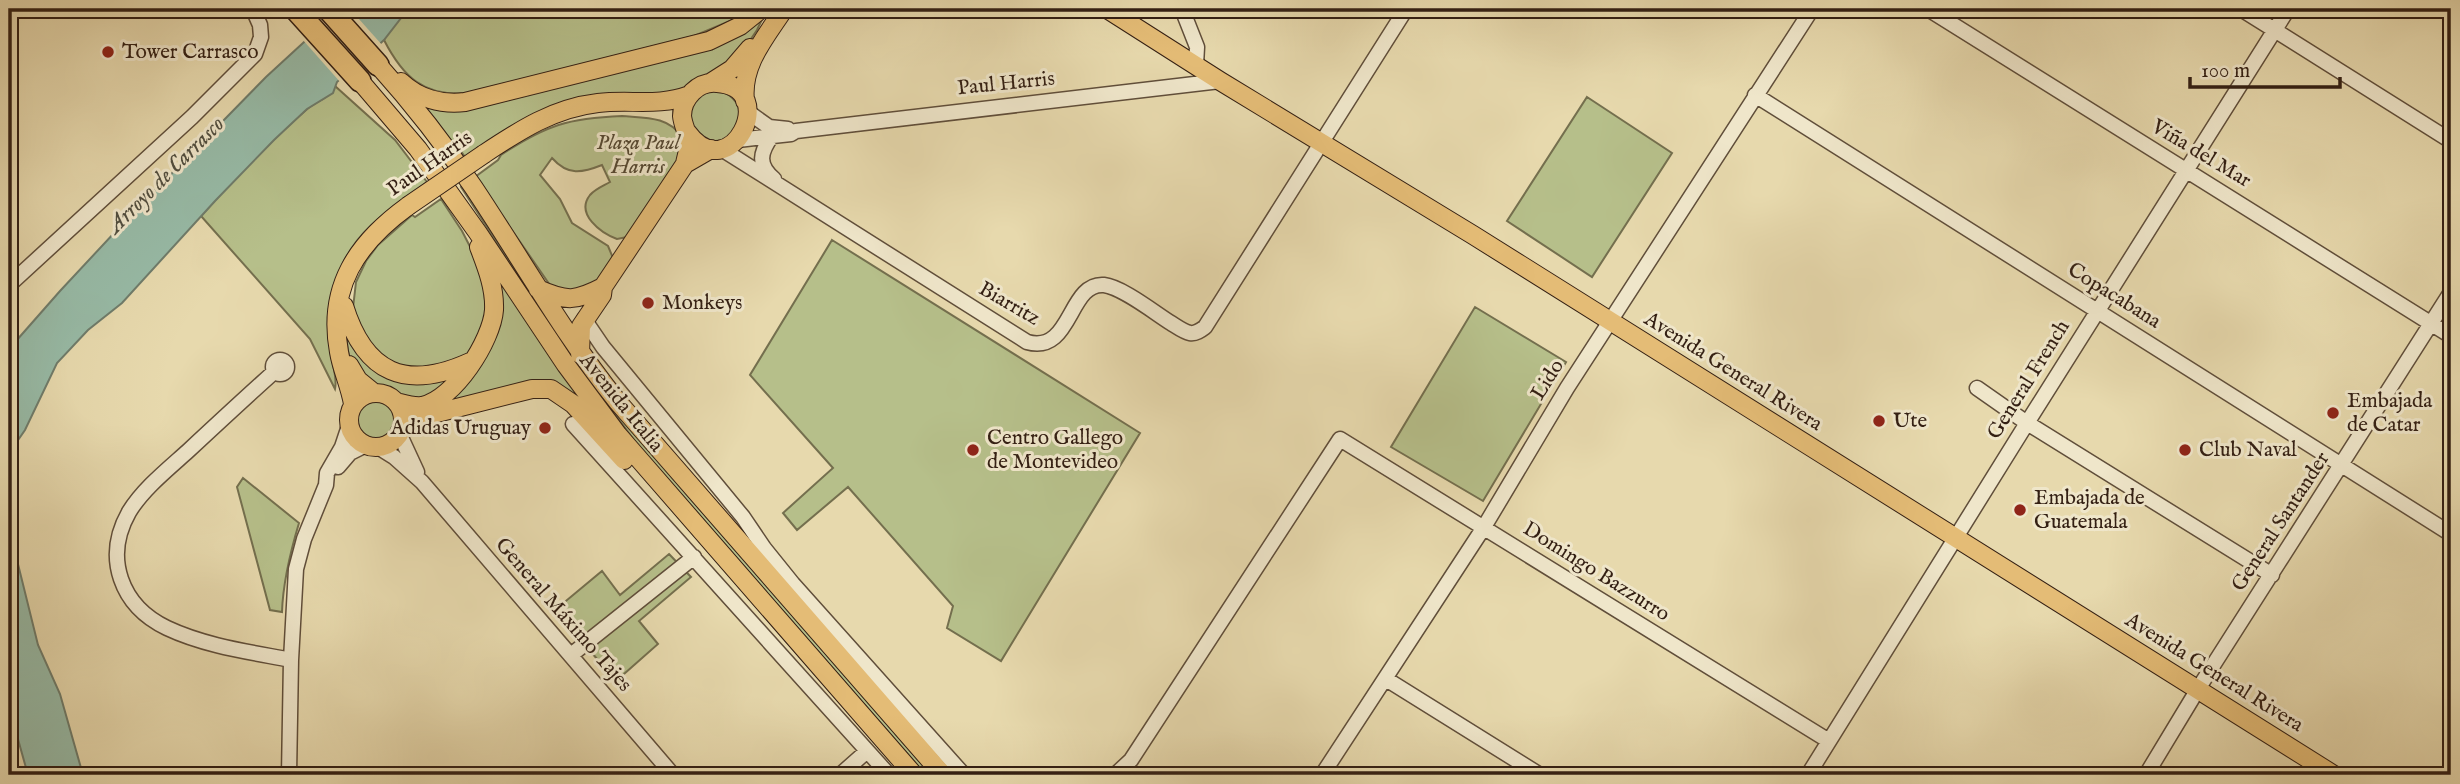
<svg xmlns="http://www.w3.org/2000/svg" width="2460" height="784" font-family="'IM FELL English',serif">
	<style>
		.green { fill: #b6bf8a; stroke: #746f4e; stroke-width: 2 }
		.water { fill: #97baa6; stroke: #6f7c6b; stroke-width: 2 }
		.pier { fill: #e7d9ad }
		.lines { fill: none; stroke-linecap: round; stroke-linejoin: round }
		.minor-casing { stroke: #604e3a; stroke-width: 17 }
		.major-casing { stroke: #331f13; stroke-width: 20 }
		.highway-casing { stroke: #331f13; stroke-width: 24 }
		.minor { stroke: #efe6ca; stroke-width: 14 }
		.major { stroke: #e4bc76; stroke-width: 18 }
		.highway { stroke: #e4bc76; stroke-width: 21 }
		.major-bridge-casing { stroke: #331f13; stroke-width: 20; stroke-linecap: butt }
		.major-bridge { stroke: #e4bc76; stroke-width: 18 }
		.poi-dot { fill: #8f2418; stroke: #efe6ca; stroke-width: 2.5 }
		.labels { text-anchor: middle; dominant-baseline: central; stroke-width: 6; stroke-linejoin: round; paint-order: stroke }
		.poi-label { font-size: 21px; fill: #331f13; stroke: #efe6ca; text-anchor: start }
		.street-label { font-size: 21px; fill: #331f13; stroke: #efe6ca }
		.park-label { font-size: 21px; font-style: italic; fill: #544731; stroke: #efe6ca }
		.water-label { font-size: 23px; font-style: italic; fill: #514e3f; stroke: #efe6ca }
	</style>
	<rect width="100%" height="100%" fill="#e7d9ad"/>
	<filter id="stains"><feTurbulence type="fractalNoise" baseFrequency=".00286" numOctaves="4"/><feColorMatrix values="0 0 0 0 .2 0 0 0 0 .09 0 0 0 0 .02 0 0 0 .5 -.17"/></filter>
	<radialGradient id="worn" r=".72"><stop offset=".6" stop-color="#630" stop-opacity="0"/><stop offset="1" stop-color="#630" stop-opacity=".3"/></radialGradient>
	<path class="green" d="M408 9H746L730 21 694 36 467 93C424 97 403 77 384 40L387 33Z
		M765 13 757 30 736 61 678 93 619 99 465 157 458 147 451 145 416 98 428 103 709 46Z
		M335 86 395 140 427 182C395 206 357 228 341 268 335 283 332 329 331 347 330 362 338 375 335 389L310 339 201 216C234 179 269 142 306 110 316 101 330 98 335 86Z
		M690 116a25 25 0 1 1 50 0a25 25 0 1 1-50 0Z
		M1587 97 1672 153 1592 277 1507 221Z
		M622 116C645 118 668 116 682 137L678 159 627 237 617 239C601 233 575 214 590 195 595 189 603 186 610 182L602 165C582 173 568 176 552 158L540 175 560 199 572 223 608 246 613 258 600 282 587 292 552 288 475 177 498 160 501 155C546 125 569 118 622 116Z
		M463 185 549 316 938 775H926L637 444 560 340 461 187Z
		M441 199 462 231 482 270 487 320 468 355 420 374 370 352 353 308 356 282 366 261 378 245 412 215 415 217Z
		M832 240 1140 433 1001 661 947 628 953 606 848 487 797 530 783 513 833 468 750 375Z
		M496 275 605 432 567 393 414 412 482 354Z
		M1475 307 1566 362 1483 501 1391 447Z
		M346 329 364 358 454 375 430 400C405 396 370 392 354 368 347 357 347 341 346 329Z
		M353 418a22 22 0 1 1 44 0a22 22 0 1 1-44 0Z
		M243 478 299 523C290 553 283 581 282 612L270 610 237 487Z
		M669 554 691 577 639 621 658 644 616 681 555 610 602 571 620 595Z"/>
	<path class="water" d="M340 9H408L384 40 337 82 333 93 307 109 274 140 215 201 122 303 88 330 57 363 25 430 9 453V349L60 291 129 217 266 77Z
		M9 544 17 560 38 645 60 694 83 775H28L9 707Z"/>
	<path class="pier" d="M335 9H350L383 46 341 83 302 39Z"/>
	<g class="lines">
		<defs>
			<path id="minor" d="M1182 9 1197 47 1196 65
				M1928 9 2451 336
				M2241 9 2451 141
				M1755 95 2451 534
				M748 112 769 127 788 129
				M772 136C760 152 757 165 774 179
				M738 140 791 134 796 131 1220 81
				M720 148 1027 342C1072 355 1068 282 1104 285 1122 287 1155 313 1171 323 1176 326 1184 332 1190 333 1196 334 1201 330 1205 327L1406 9
				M9 285 192 117 255 54 261 37 260 25 253 9
				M584 319 603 347 743 517 764 548 793 584 964 775
				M273 367a7 7 0 1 1 14 0a7 7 0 1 1-14 0Z
				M274 372C245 398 217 424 188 451 168 469 143 489 129 512 103 558 121 606 167 628 205 646 250 652 291 660
				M1977 388 2027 423 2272 575
				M573 424 889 775
				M399 433 417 472
				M378 447 394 457 422 482 673 775
				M338 467 350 453 366 445
				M571 655 694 557
				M1386 679 1540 775
				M289 775 291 660 296 569 304 539 326 485 327 473 342 447 349 426
				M840 775 867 751
				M1115 775 1131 760 1340 439 1829 741
				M1322 775 1484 527 1567 388 1812 9
				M1808 775 2027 423 2288 9
				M2146 775 2198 689 2451 292"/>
			<path id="major" d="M1107 9 1220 81 1473 235 2334 775
				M378 65C413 104 445 145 474 188 522 260 564 335 618 402L943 775
				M360 81 418 149 478 233 566 365 618 435 914 775
				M401 82C418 98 441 105 465 102L709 41 740 26 761 9
				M710 83 732 69 750 48
				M745 101C741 65 765 38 784 9
				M484 154C520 130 554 108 598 103 631 99 657 107 690 95
				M685 164C686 157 689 150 689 143 688 133 683 126 682 116 682 98 698 81 717 83 782 87 730 191 687 132
				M538 289C567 302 576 301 603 287
				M344 306C365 374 406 391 470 362
				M580 354 581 326 602 295 603 287 685 164 711 149
				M349 365 358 380 374 393
				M349 420a27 27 0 1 1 54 0a27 27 0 1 1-54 0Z
				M396 402C404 404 413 407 422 406 454 400 492 340 494 310 495 288 487 268 479 247
				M353 404C350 386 342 370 339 352 327 287 357 243 408 206
				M400 431 407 424 421 417 532 389H551L573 404 624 460"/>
			<path id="highway" d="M295 9 360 81
				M328 9 378 65"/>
		</defs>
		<use href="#minor" class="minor-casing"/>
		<use href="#major" class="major-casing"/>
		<use href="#highway" class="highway-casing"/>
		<use href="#minor" class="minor"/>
		<use href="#major" class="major"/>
		<use href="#highway" class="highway"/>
		<defs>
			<path id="major-bridge" d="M408 206 484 154"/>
		</defs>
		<use href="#major-bridge" class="major-bridge-casing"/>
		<use href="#major-bridge" class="major-bridge"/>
	</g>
	<g class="poi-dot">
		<circle cx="108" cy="52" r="7"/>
		<circle cx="648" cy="303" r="7"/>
		<circle cx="2333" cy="413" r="7"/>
		<circle cx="1879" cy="421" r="7"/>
		<circle cx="545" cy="428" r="7"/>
		<circle cx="973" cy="450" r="7"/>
		<circle cx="2185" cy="450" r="7"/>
		<circle cx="2020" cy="510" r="7"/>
	</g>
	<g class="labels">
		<g class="poi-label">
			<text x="122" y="52">Tower Carrasco</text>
			<text x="662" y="303">Monkeys</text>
			<text x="2347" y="401">Embajada<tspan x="2347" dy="24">de Catar</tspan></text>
			<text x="1893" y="421">Ute</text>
			<text x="531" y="428" text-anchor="end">Adidas Uruguay</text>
			<text x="987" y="438">Centro Gallego<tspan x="987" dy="24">de Montevideo</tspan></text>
			<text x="2199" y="450">Club Naval</text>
			<text x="2034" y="498">Embajada de<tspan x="2034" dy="24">Guatemala</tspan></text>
		</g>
		<g class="street-label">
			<text transform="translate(1006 84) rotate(-6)">Paul Harris</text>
			<text transform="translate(2201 154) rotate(31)">Viña del Mar</text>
			<text transform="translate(430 164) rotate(-35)">Paul Harris</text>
			<text transform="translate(2114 296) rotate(32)">Copacabana</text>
			<text transform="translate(1009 304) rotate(30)">Biarritz</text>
			<text transform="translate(1733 372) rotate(32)">Avenida General Rivera</text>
			<text transform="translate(1548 380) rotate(-58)">Lido</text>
			<text transform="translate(2029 380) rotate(-58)">General French</text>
			<text transform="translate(621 403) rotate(51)">Avenida Italia</text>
			<text transform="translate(2281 522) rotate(-57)">General Santander</text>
			<text transform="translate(1596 572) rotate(32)">Domingo Bazzurro</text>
			<text transform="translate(563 615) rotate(49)">General Máximo Tajes</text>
			<text transform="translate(2214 673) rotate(32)">Avenida General Rivera</text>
		</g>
		<g class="park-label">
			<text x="638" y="143">Plaza Paul<tspan x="638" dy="24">Harris</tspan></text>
		</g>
		<g class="water-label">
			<text transform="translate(166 175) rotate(-45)">Arroyo de Carrasco</text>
		</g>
	</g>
	<rect width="2460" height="784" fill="none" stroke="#e7d9ad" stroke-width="35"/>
	<rect x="10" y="10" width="2439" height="763" fill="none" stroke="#331f13" stroke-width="3.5"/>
	<rect x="18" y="18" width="2425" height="749" fill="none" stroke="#331f13" stroke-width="2"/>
	<path d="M2190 77v10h150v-10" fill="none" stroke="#331f13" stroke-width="3.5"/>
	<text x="2201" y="77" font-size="21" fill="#331f13" stroke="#efe6ca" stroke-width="5" paint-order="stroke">100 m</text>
	<rect width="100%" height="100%" filter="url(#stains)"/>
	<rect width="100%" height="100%" fill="url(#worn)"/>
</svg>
